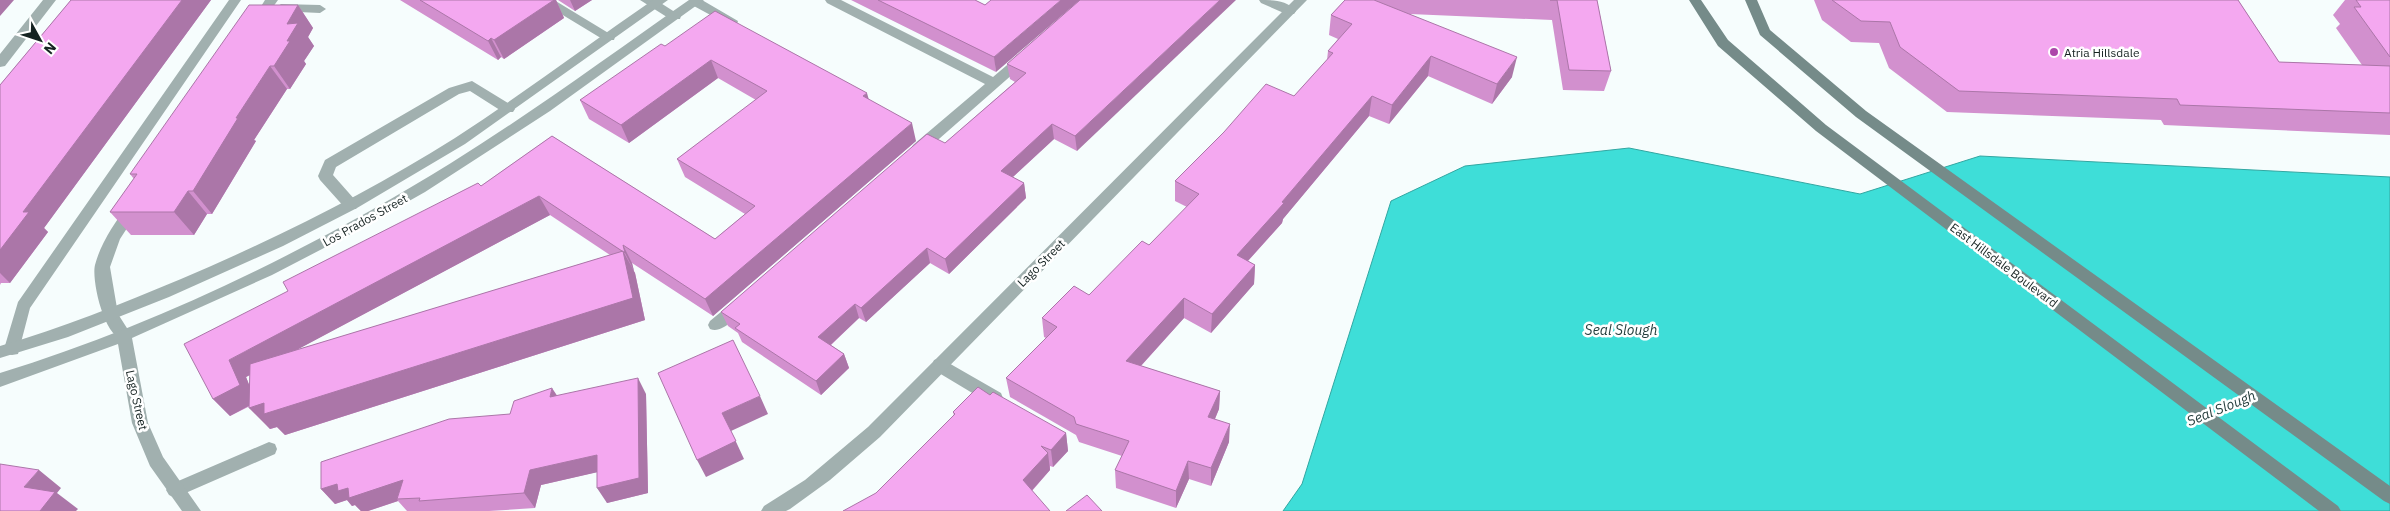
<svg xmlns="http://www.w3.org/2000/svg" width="2390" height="511" font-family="'IBM Plex Sans',sans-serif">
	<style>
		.water { fill: #3eded8; stroke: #32a6a1 }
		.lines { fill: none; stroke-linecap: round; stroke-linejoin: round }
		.lane { fill: #a1b0af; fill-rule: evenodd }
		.street { fill: #a1b0af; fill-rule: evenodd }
		.secondary { fill: #758b89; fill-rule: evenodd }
		.wall { fill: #d290ce; fill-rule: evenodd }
		.shaded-wall { fill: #ab76a8 }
		.building { fill: #f4a8f0; stroke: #ab76a8 }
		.poi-dot { fill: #ac46aa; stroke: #fff; stroke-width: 2 }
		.labels { text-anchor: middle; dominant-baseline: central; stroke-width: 5; stroke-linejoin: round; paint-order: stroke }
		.poi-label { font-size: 12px; fill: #152221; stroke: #fff; text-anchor: start }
		.street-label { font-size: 12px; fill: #152221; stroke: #fff }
		.water-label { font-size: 14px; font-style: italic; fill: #263f3e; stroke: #fff }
	</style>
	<rect width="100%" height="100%" fill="#f6fdfd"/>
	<path class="water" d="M1629 148 1860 194 1980 156 2390 177V511H1283L1302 484 1391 201 1465 166Z"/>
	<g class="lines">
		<path class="lane" d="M229 0H241L30 308 18 354 12 355 6 354 4 349 18 302Z
			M265 0H278L270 11 266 12 260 8Z
			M538 0H554L615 37 614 40H604Z
			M640 0H656L681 16 680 19H670Z
			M691 0H702L738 21 737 24H727L692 5Z
			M825 0H841L993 77 1019 55H1029L1031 58 923 153H913L911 149 913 145 985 84 827 3Z
			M1259 0C1272 0 1287 0 1296 11L1294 14H1286L1261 3Z
			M281 4 320 5 326 9 320 13 277 11 275 8Z
			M472 81 513 106 515 109 513 112H503L470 91 459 94 336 167 333 175 356 201 358 205 356 209H346L320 180 318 176 325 160 449 88Z
			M133 203 138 204 140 208 120 239 110 267 118 314 132 336 130 340C106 348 91 281 95 265 101 242 115 223 128 204Z
			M739 299 744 301 747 305 744 309C735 317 723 334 710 329L708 325 710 321 734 301Z
			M940 358 1001 393 1003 398 1001 403 995 405 989 403 934 370 932 365 934 360Z
			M269 442 275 444 277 449 275 454 181 495 175 498 169 495 166 490 169 485Z"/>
		<path class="street" d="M43 0H56L5 66 0 67V54Z
			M653 0H668L465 144 357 208 283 246 169 297 68 337 0 358V346C62 328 121 304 181 279 275 239 368 193 455 138 523 94 587 45 653 0Z
			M689 0H704L550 111 425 192 349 235 272 275 132 338 148 423 163 457 201 511H182L150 466 132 423 118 344 0 387V373C156 325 312 249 451 163 533 112 610 55 689 0Z
			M1294 0H1307L880 437 830 480 790 509 786 511H761L764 506 805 480 868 427Z"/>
		<path class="secondary" d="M1689 0H1701L1728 40 1826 125 2338 506 2341 511H2319L1816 131 1718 46Z
			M1745 0H1757L1770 30 1866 111 2390 486V504L2384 501 1856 117 1760 35Z"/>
	</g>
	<path class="wall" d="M71 0H211L44 228 48 232 10 283H1L0 285V85Z
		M400 0H556L564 18 504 59 501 57 498 60Z
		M558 0H592L575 11Z
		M851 0H975L985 5 991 0 996 72Z
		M1080 0 1077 151 1054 139 1013 177 1024 183 1026 198 949 274 930 263 866 322 859 318 831 345 844 354 849 368 821 395 742 342 738 333 728 326 721 312 945 143 1015 82 1010 79 1007 64Z
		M1345 0H1597L1611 71 1604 91 1563 90 1552 20 1410 14 1512 77 1492 104 1428 76 1389 124 1369 116 1283 219 1282 223 1248 261 1255 265 1254 284 1211 333 1184 318 1141 366 1220 391 1219 409 1215 419 1229 442 1211 486 1189 479 1176 508 1116 488 1115 470 1122 456 1079 442 1076 435 1010 397 1006 378 1046 338 1044 337 1042 318 1089 295 1149 245 1187 207 1175 201V181L1294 96 1327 60 1328 51 1338 39 1329 35 1331 15Z
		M1814 0H2238L2279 62 2362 65 2336 28 2340 24 2333 15 2345 0H2390V135L2164 125 2161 120 1947 112 1889 68 1879 43 1851 42 1822 20Z
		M298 5 313 28 308 37 314 46 304 61 306 64 290 89H287L254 140 256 141 212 214H207L194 235H131L110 212 134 179 130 174Z
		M665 46 869 100 916 141 713 316 632 263 634 271 633 270 635 273 645 320 285 435 277 427 270 429 250 406 230 416 213 399 288 291 481 186 552 136 715 239 745 214 685 177 677 159 756 100 718 78 629 143 589 119 580 100ZM550 215 610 255 294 351ZM250 375V387L246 377Z
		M646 394 648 493 607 503 597 472 541 485 535 508 489 511H407L398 501 368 511H361L355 505 352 506 347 500 335 504 321 489 557 396Z
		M990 395 1066 433 1068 451 1053 467 1050 466V470L1032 491 876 493 954 416 953 412Z"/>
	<path class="shaded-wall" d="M0 0H14L0 16Z
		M182 0H211L44 228 48 232 10 283 0 273V250L23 212Z
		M554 0H556L564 18 504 59 494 40Z
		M570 0H592L575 11Z
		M1061 0H1080L996 72 994 57Z
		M1220 0H1236L1077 151 1075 136Z
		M298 5 313 28 308 37 314 46 304 61 306 64 290 89 274 66 287 41V24Z
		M491 38 501 57 498 60 488 41Z
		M1431 56 1428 76 1389 124 1392 105Z
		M1517 57 1512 77 1492 104 1497 84Z
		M711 60 718 78 629 143 621 125Z
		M270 66 287 89 254 140 256 141 212 214 193 191 236 118Z
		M867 93 872 111 863 96Z
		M1372 96 1369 116 1283 219 1282 223 1236 274 1237 255Z
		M912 123 916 141 713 316 705 299Z
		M1052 124 1054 139 1003 186 1001 171Z
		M1024 183 1026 198 949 274 945 259Z
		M188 191 207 214 194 235 174 212Z
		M539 196 550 215 246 377 256 402 230 416 213 399 229 360Z
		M623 245 632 263 634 271 625 253Z
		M927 248 930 263 866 322 861 308Z
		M623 251 635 273 645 320 285 435 277 427 270 429 249 408Z
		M1255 265 1254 284 1211 333 1212 314Z
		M1184 298V318L1128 380 1126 361Z
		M855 304 859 318 824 351 818 337Z
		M844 354 849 368 821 395 816 381Z
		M638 378 646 394 648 493 607 503 597 488Z
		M552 388 562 403 550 397Z
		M1220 391 1219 409 1208 435V417Z
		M760 396 768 414 731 431 744 459 706 477 697 460 722 413Z
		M1230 424 1229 442 1211 486V468Z
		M1066 433 1068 451 1053 467 1051 450Z
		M1048 453 1050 470 1026 497 1023 480Z
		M597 455 607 470 541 485 535 508 524 493 530 470Z
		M1188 461 1189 479 1176 508V491Z
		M39 470 61 488 57 493 78 509 76 511H40L24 487Z
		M403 480 397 499 398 501 368 511H361L355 505 352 506 347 500 335 504 321 489 337 484Z"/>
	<path class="building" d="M71 0H182L23 212H29L0 250V85Z
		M420 0H554L494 40 491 38 488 41Z
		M878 0H975L985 5 991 0H1061L994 57Z
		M1080 0H1220L1075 136 1052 124 1001 171 1024 183 945 259 927 248 861 308 855 304 818 337 844 354 816 381 735 328 740 324 721 312 927 134 945 143 1026 73 1007 64Z
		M1345 0H1374L1517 57 1497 84 1431 56 1392 105 1372 96 1282 202 1284 203 1237 255 1255 265 1212 314 1184 298 1126 361 1220 391 1208 417 1230 424 1211 468 1188 461 1176 491 1115 470 1129 441 1076 424 1074 417 1006 378 1057 327 1042 318 1074 286 1089 295 1142 241 1149 245 1199 194 1175 181 1224 132 1266 84 1294 96 1333 53 1328 51 1352 24 1331 15Z
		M1550 0H1597L1611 71 1569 70 1557 0Z
		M1832 0H2238L2279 62 2390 66V113L2180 105 2177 99 1959 91 1900 47 1890 22 1861 21Z
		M2356 0H2390V57L2354 7H2361Z
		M249 5H298L287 24 298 23 287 41H290L274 66H270L236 118H238L193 191H188L174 212H110L137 174H130Z
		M715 11 867 93 863 96 912 123 705 299 623 245 625 253 539 196 229 360 240 385 213 399 184 344 288 291 283 282 478 183 481 186 552 136 715 239 755 206 677 159 767 91 711 60 621 125 580 100 661 44 665 46Z
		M623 251 633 298 264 414V403L249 408 250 364Z
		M733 340 760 396 722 413 736 441 697 460 658 373Z
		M638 378 639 478 597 488V455L530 470 524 493 419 501 420 498 397 499 403 480 349 498 348 488 338 491 337 484 321 489V462L449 419 510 414 514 401 552 388 550 397Z
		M978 387 990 395 993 392 1066 433 1051 450 1041 446 1048 453 1023 480 1050 511H843L876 493 955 414 953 412Z
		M0 464 39 470 24 487 55 492 40 511H0Z
		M1087 495 1102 511H1066Z"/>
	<circle class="poi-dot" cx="2054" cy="52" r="5"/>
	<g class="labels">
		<g class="poi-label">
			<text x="2064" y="52">Atria Hillsdale</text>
		</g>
		<g class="street-label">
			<text transform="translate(365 220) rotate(-29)">Los Prados Street</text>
			<text transform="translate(1041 263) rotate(-45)">Lago Street</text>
			<text transform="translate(2004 265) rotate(37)">East Hillsdale Boulevard</text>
			<text transform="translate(137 400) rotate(77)">Lago Street</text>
		</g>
		<g class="water-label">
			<text x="1621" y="330">Seal Slough</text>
			<text transform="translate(2221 408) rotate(-22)">Seal Slough</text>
		</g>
	</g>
	<g transform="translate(40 40) rotate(130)" stroke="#ffffff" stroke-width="4" paint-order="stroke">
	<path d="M0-4L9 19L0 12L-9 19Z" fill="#152221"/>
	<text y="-8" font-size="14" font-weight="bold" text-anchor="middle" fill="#152221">N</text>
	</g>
</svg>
